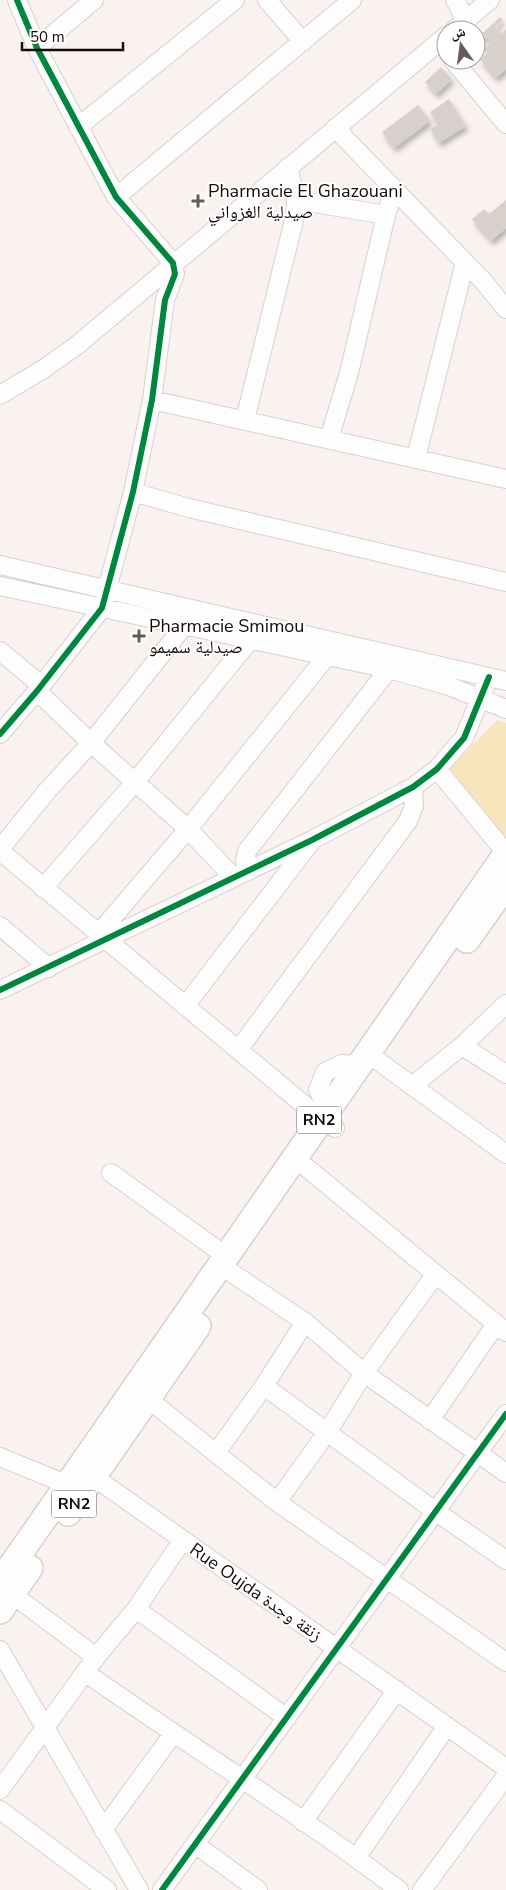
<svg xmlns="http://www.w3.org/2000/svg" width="506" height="1890" font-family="'Nunito Sans','Noto Naskh Arabic',sans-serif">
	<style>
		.green { fill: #f7e6bb }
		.building { fill: #d8d0cb; filter: url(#shadow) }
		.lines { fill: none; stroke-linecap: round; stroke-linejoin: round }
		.minor-casing { stroke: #d9cfcc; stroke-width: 20 }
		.highway-casing { stroke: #d9cfcc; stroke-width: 28 }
		.minor { stroke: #fefdfd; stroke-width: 18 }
		.highway { stroke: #fefdfd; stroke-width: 25 }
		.cycleway-casing { stroke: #fff; stroke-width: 9 }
		.cycleway { stroke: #00873e; stroke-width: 6 }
		.poi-dot { fill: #655b59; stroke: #fff; stroke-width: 2 }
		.labels { text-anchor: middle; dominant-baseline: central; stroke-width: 4; stroke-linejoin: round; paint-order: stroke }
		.shield { fill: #fff; stroke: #5b5451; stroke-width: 1 }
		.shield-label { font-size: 16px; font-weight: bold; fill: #150a07 }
		.poi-label { font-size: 18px; fill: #150a07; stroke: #fff; text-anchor: start }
		.street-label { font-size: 18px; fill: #150a07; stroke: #fff }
	</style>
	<defs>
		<filter id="shadow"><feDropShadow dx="2.5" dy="4.5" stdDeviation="2.5" flood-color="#0004"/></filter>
	</defs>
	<rect width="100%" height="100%" fill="#faf2f0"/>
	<path class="green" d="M497 720 506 723V838L450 769Z"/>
	<path class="building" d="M500 17 503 20 495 26 501 34 506 29V69L496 78 480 60 487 53 483 49 491 42 485 36 476 44V39Z
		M441 67 452 79 436 94 425 82Z
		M449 99 466 126 439 143 430 129 438 124 430 112Z
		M418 105 430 121 394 148 382 132Z
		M506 200V228L491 241 472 219 484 209 489 214Z"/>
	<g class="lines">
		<defs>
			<path id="minor" d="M267 0 303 42
				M455 0 466 20
				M454 30 490 0
				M37 48 94 0
				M453 60 506 124
				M78 127 235 0
				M335 128 483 281 506 309
				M116 197 352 0
				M296 200 386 215
				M0 395 42 370 76 346 446 36
				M152 400 506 479
				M245 420 295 216 296 200 288 167
				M329 439 349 373 386 215 394 191
				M416 458 465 262
				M133 492 189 508 506 582
				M0 565 506 681
				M0 586 389 669 449 686 506 709
				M0 651 41 685
				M37 691 91 743 188 829 234 878
				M0 734 37 691 102 608 133 492 152 400 165 300 175 274 173 263 116 197 37 48 17 0
				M437 769 506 853
				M0 849 47 791 91 743 184 626 187 617
				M0 851 315 1114 335 1128
				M246 871 245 861 247 851 389 669
				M43 888 135 782 250 640
				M0 926 49 968
				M99 933 188 829 327 656 329 646
				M0 990 312 840 413 787 437 769 464 738 489 677
				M185 1006 311 842
				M462 1046 506 1074
				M238 1050 408 821 414 806 413 787
				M367 1053 506 1154
				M412 1086 462 1046 506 1004
				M328 1108 318 1090 325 1072 342 1064 359 1065
				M307 1168 506 1332
				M111 1173 226 1256
				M220 1265 305 1322 364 1373 506 1473
				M264 1386 435 1511 506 1560
				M138 1391 277 1502 506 1662
				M430 1420 496 1324
				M216 1453 264 1386 305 1322
				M0 1457 54 1479 77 1492
				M84 1470 506 1768
				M277 1502 328 1431 364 1373 435 1275
				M12 1594 96 1657
				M136 1609 287 1718
				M0 1650 139 1890
				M86 1673C190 1746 298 1813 399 1890
				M0 1790 96 1657 136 1609 182 1541
				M0 1810 107 1890
				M303 1822 397 1690
				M103 1830 173 1734
				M195 1844 258 1890
				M356 1858 447 1726
				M162 1890 506 1414
				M422 1890 506 1776"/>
			<path id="highway" d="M467 940 506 885
				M68 1513 198 1326
				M0 1582 506 854
				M0 1611 30 1568"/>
		</defs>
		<use href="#minor" class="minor-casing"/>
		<use href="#highway" class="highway-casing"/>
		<use href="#minor" class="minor"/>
		<use href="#highway" class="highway"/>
		<defs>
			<path id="cycleway" d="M0 734 37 691 102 608 133 492 152 400 165 300 175 274 173 263 116 197 37 48 17 0
				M0 990 312 840 413 787 437 769 464 738 489 677
				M162 1890 506 1414"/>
		</defs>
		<use href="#cycleway" class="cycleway-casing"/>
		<use href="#cycleway" class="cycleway"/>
	</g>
	<g class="poi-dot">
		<path d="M195.5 193.5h5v5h5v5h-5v5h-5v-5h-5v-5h5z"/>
		<path d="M136.5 628.5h5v5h5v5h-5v5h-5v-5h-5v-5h5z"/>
	</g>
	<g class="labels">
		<g class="shield">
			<rect x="296.5" y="1106.5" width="45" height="27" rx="4"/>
			<rect x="51.5" y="1490.5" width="45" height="27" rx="4"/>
		</g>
		<g class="shield-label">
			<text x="319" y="1120">RN2</text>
			<text x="74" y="1504">RN2</text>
		</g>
		<g class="poi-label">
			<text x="208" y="191">Pharmacie El Ghazouani<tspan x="208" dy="21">صيدلية الغزواني</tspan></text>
			<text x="149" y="626">Pharmacie Smimou<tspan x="149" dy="21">صيدلية سميمو</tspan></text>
		</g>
		<g class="street-label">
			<text transform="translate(256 1592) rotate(35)">Rue Oujda زنقة وجدة</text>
		</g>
	</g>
	<g transform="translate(461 45) rotate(346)"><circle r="24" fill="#ffffff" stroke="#a19d9c"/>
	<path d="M0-4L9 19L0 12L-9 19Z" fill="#655b59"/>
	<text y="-8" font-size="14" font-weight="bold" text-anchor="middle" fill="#150a07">ش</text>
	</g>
	<path d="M22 42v8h101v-8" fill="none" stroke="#150a07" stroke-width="2.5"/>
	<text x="30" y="42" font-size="15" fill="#150a07" stroke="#ffffff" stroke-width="4" paint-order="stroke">50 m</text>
</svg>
